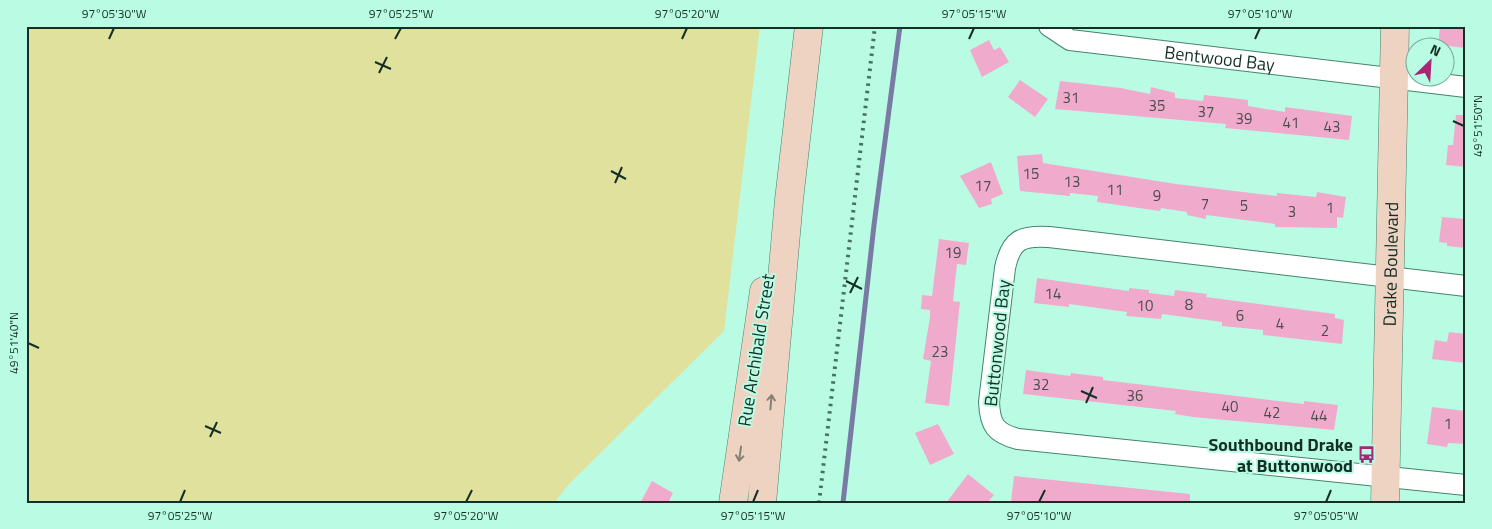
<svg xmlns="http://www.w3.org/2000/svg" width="1492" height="529" font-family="'Titillium Web',sans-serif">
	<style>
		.green { fill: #e0e19c }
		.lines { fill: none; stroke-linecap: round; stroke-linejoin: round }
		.stream { stroke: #797ba5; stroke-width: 5 }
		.building { fill: #f0abcc }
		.street-casing { stroke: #44846e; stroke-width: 22 }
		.secondary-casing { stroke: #44846e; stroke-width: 29 }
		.street { stroke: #fff; stroke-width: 20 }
		.secondary { stroke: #efd3c2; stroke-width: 28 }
		.rail { stroke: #497163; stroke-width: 4; stroke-dasharray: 2.5 5; stroke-linecap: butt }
		.oneway { stroke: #828174 }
		.ticks { fill: none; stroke: #142f26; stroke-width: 2 }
		.labels { text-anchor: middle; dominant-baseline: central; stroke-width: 4; stroke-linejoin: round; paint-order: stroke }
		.number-label { font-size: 15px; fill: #4b4e50 }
		.street-label { font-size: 18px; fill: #142f26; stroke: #b9fce3 }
		.poi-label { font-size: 18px; font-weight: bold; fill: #142f26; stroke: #b9fce3; text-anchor: end }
		.neatline { fill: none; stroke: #142f26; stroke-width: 2 }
		.ticks-label { font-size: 12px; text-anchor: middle; fill: #142f26 }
	</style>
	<rect width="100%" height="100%" fill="#b9fce3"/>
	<path class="green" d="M26 26H760L724 331 568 485 554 503H26Z"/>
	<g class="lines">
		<path class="stream" d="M843 503 874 225 900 26"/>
	</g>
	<path class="building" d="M1440 26H1466V48L1438 45Z
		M989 40 994 50 1000 47 1009 62 982 77 970 50Z
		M1020 80 1048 99 1035 117 1008 97Z
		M1060 81 1121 88 1150 94 1151 87 1175 93V98L1203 101 1204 95 1223 97 1248 100V106L1285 112V107L1352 116 1349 140 1225 128 1226 124 1055 109Z
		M1456 115H1466V167L1446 165 1448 145H1453Z
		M1042 154 1043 163 1176 184 1277 196V193L1316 197 1317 192 1346 197 1343 218 1337 217V228L1275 227V224L1206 215V219L1187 215V212L1161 208 1160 211 1097 202 1098 196 1070 193V196L1020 191 1017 156Z
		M991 162 1003 194 991 199 992 204 979 208 960 176Z
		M1442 217 1466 219V248L1447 246V243L1439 242Z
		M939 239 969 243 966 265 957 264 953 301 960 302 949 406 925 403 931 361 923 359 930 317V310L921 309 922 295 932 296Z
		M1037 278 1129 291V288L1149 290V293L1174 296 1175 290 1207 294 1206 297 1335 314V318L1344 320 1342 344 1263 335V330L1222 326V322L1162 314 1161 319 1126 316 1127 312 1069 304V307L1034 303Z
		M1449 332 1466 334V363L1432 359 1435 340 1447 342Z
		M1026 370 1070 376 1071 373 1103 377V380L1304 404V401L1338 405 1334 430 1193 417 1175 414 1176 411 1023 394Z
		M1432 407 1466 411V444L1448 443 1447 447 1427 444Z
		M938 424 954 454 930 465 915 433Z
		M968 474 994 495 987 503H946Z
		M1014 476 1190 494V503L1011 502Z
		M652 481 673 493 668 503H640Z"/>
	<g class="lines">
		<defs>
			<g id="street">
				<path id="s1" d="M1049 26 1070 40 1466 87"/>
				<path d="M1466 286 1049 237C1021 235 1011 240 1005 268L989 402C990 425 995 433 1018 439L1466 485"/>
			</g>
			<g id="secondary">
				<path d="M733 503 764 291"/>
				<path d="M762 503 789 200 809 26"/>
				<path id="s2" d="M1385 503 1395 26"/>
			</g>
		</defs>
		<use href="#street" class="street-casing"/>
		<use href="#secondary" class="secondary-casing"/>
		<use href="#street" class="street"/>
		<use href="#secondary" class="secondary"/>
		<path class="rail" d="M819 503 875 26"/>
	</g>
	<defs><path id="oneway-shaft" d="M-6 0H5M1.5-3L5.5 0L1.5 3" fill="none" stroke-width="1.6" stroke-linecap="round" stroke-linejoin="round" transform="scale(1.25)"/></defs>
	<g class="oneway">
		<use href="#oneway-shaft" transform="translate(771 402) rotate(-85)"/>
		<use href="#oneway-shaft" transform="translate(740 454) rotate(98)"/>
	</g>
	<path class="ticks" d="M109 39 114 28M395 39 401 28M682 39 687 28M969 39 974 28M1255 39 1260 28M375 62 391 69M379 73 387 57M1453 121 1464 126M611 171 626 179M615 183 622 167M846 281 862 289M850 293 858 277M28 343 39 348M1081 391 1097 398M1086 403 1093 387M205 426 221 433M210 437 217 422M180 502 185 490M466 502 472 490M753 502 758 490M1039 502 1045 490M1326 502 1331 490"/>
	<defs>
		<symbol id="bus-bare" viewBox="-9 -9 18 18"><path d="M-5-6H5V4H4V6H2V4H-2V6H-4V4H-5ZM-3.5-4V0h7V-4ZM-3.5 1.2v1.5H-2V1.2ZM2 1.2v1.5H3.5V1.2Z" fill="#a82674" stroke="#b9fce3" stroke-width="2.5" paint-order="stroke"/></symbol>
	</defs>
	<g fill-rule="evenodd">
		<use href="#bus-bare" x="1354" y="442" width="25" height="25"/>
	</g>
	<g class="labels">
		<g class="number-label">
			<text x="1071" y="97">31</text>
			<text x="1157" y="105">35</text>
			<text x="1206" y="111">37</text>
			<text x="1244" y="118">39</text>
			<text x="1291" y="122">41</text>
			<text x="1332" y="126">43</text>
			<text x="1031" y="173">15</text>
			<text x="1072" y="181">13</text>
			<text x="983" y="185">17</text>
			<text x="1115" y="189">11</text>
			<text x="1157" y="195">9</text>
			<text x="1205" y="203">7</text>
			<text x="1244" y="205">5</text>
			<text x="1330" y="207">1</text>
			<text x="1292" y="211">3</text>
			<text x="953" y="252">19</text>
			<text x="1053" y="293">14</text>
			<text x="1189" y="304">8</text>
			<text x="1145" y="305">10</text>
			<text x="1240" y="315">6</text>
			<text x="1280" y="323">4</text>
			<text x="1325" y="330">2</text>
			<text x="940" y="351">23</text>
			<text x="1041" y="384">32</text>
			<text x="1135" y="395">36</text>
			<text x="1230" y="406">40</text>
			<text x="1272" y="412">42</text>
			<text x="1319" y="415">44</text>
			<text x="1448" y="423">1</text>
		</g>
		<g class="street-label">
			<text stroke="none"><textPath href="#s1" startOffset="176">Bentwood Bay</textPath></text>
			<text stroke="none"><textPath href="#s2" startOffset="239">Drake Boulevard</textPath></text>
			<text transform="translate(997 343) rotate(-84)">Buttonwood Bay</text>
			<text transform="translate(756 350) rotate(-81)">Rue Archibald Street</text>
		</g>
		<g class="poi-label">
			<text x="1353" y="444">Southbound Drake<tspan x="1353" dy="21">at Buttonwood</tspan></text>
		</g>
	</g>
	<rect width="1492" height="529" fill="none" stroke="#b9fce3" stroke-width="55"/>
	<g transform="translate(1430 62) rotate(25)"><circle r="24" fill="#b9fce3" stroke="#77aa97"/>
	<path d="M0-4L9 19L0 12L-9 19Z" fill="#a82674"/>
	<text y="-8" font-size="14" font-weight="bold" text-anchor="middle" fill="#142f26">N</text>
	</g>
	<rect x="28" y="28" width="1436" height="474" class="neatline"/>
	<g class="ticks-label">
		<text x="114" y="18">97°05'30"W</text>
		<text x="401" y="18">97°05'25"W</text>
		<text x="687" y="18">97°05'20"W</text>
		<text x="974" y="18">97°05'15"W</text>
		<text x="1260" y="18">97°05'10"W</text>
		<text transform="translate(1478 126) rotate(-90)" y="4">49°51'50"N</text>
		<text transform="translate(14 343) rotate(-90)" y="4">49°51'40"N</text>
		<text x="180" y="520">97°05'25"W</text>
		<text x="466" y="520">97°05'20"W</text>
		<text x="753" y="520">97°05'15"W</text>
		<text x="1039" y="520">97°05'10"W</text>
		<text x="1326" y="520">97°05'05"W</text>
	</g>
</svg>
